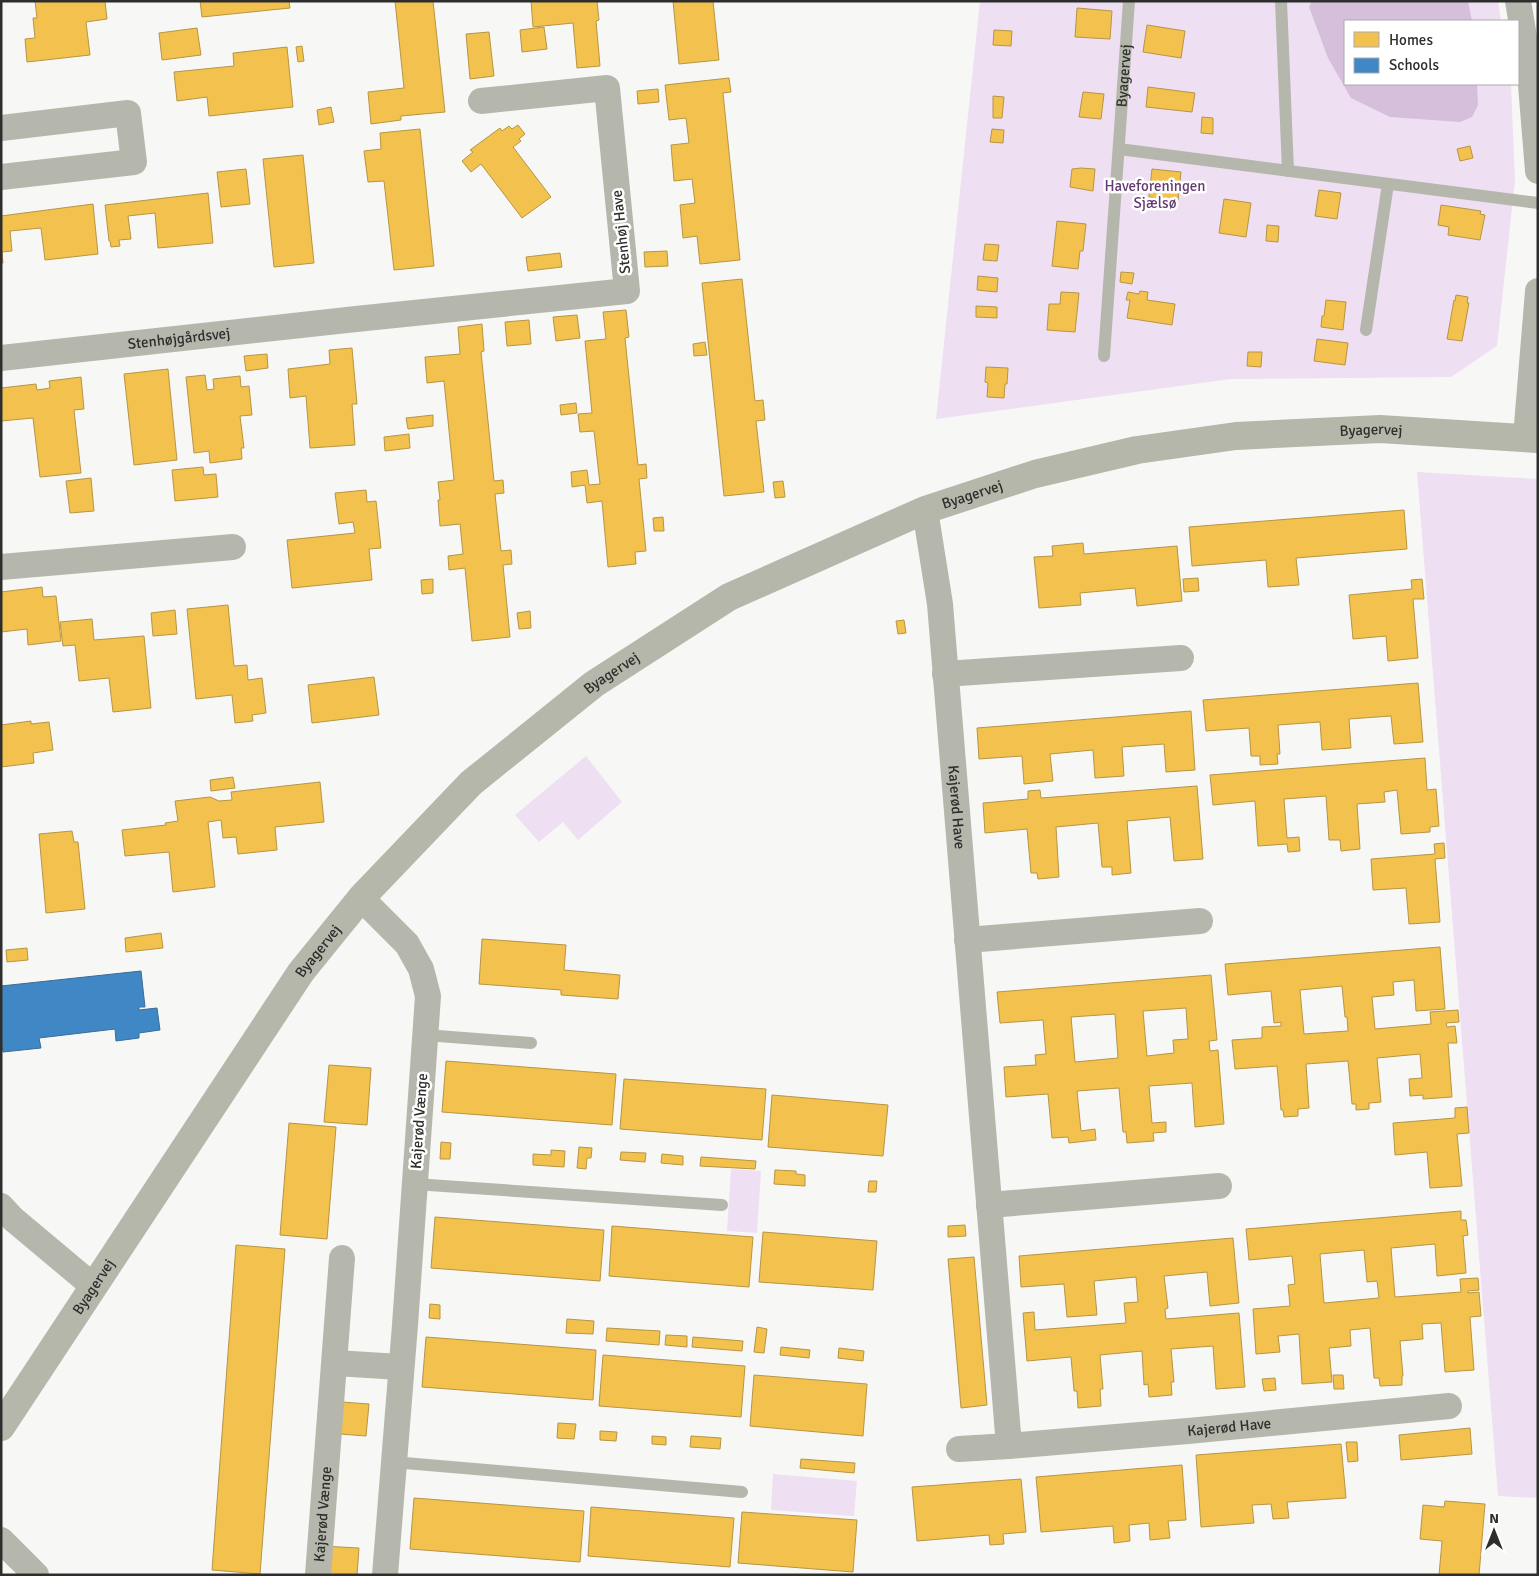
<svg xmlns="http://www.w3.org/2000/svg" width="1539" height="1576" font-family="Signika,sans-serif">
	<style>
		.green { fill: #eedff3 }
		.water { fill: #d5bfdb }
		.homes { fill: #f2c14e; stroke: #b79544; fill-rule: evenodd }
		.schools { fill: #3f88c5; stroke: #3a6d97 }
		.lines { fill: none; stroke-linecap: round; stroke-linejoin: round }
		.lane { stroke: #b6b7ac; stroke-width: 12 }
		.street { stroke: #b6b7ac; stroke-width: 26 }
		.secondary { stroke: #b4b7aa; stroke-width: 28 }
		.labels { text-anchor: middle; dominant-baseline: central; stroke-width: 5; stroke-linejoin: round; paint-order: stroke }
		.street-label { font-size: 15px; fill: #2e2e2c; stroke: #fff }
		.park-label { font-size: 15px; fill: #633b70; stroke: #fff }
	</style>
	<rect width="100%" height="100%" fill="#f7f8f5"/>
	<path class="green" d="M980 1H1498L1501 21H1345V84H1511L1515 181 1497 346 1451 377 1231 379 936 419Z
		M1417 472 1538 479V1498L1498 1496Z
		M586 756 622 802 578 840 563 822 539 842 515 815Z
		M731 1169 761 1171 757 1233 727 1231Z
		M773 1474 857 1481 854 1516 771 1510Z"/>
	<path class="water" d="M1312 1H1468L1472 21H1345V84H1477L1478 105 1472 117 1460 122 1390 117 1351 98 1328 58 1309 7Z"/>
	<path class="homes" d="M35 1H105L107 19 86 22 90 55 27 62 25 39 35 38 33 18H37Z
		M200 1H289L290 8 202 17Z
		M395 1H433L445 112 401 116V120L371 124 368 92 404 88Z
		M531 1H597L599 20 596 21 600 66 577 68 573 23 533 27Z
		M673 1H713L719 60 679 64Z
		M1077 8 1112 11 1110 39 1075 37Z
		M1147 25 1185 31 1181 58 1143 52Z
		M544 27 547 49 522 52 520 30Z
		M197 28 201 55 162 60 159 33Z
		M994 30 1012 31 1011 46 993 45Z
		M489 32 494 76 470 79 466 34Z
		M302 46 304 61 298 62 296 47Z
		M287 47 293 107 209 116 207 97 177 101 174 72 234 66 233 53Z
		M729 78 731 92 723 93 740 260 700 264 697 236 683 238 680 205 695 203 692 179 674 181 671 145 689 143 686 118 669 120 665 85Z
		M1148 87 1195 93 1192 112 1146 107Z
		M658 89 659 102 638 104 637 91Z
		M1083 92 1104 94 1101 119 1079 117Z
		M993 96 1004 97 1002 118H993Z
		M331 107 334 122 319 125 317 110Z
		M1202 117 1213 118V134L1201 133Z
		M518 125 525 134 519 139 521 141 513 147 551 197 522 218 481 164 471 172 462 161 473 152 470 150 500 128 502 131 509 126 512 129Z
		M420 129 434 266 394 270 384 181 368 182 364 151 381 149 380 133Z
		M992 129 1004 130 1003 143 990 142Z
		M1470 146 1473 158 1460 161 1457 149Z
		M303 155 314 263 274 267 263 159Z
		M1081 168 1095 169 1093 191 1070 187 1072 169Z
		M246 169 250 204 221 207 217 172Z
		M1152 169 1181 172 1178 200 1149 197Z
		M1319 190 1341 193 1337 219 1315 216Z
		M208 193 213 243 158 248 155 213 128 216 131 239 119 240 120 246 111 247 110 241H109L105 205Z
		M1224 199 1251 203 1246 237 1219 233Z
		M93 204 98 254 45 260 41 228 10 231 12 251 2 252 3 263H1V216Z
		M1441 205 1481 211 1480 214 1485 215 1480 240 1448 235 1449 227 1438 225Z
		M1057 221 1086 224 1083 251H1080L1078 269 1052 266Z
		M1267 225 1279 226 1278 242 1266 241Z
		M985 244 999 245 997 261 983 260Z
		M667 251 668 266 645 267 644 252Z
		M560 253 562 267 528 271 526 257Z
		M1121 272 1134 273 1132 284 1120 282Z
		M978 276 998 278 997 292 977 290Z
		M742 279 755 401 763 400 765 420 756 421 764 492 724 496 702 283Z
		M1140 291 1148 292 1147 300 1175 304 1172 325 1127 318 1130 300H1126L1128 292 1139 294Z
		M1061 292 1079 293 1075 332 1047 330 1049 304H1060Z
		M1456 295 1468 297 1467 303H1469L1462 341 1447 339 1454 300 1455 301Z
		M1326 300 1346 302 1343 330 1321 327 1322 316H1324Z
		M976 306 997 307V318L976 317Z
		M626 310 629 337 625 338 638 465 646 464 647 478 639 479 646 551 635 552 636 564 608 567 602 501 587 503 585 485 572 487 571 472 587 470 589 485 600 484 594 431 580 432 578 414 592 413 585 341 606 339 603 312Z
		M577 315 580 338 556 341 553 317Z
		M529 320 531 344 507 346 505 322Z
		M482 324 484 351 481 352 494 481 503 480 504 493 495 494 501 551 511 550 512 564 503 565 510 637 472 641 465 568 449 570 448 556 463 554 460 524 440 526 438 500H440L438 482 454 480 444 381 427 383 425 357 460 354 458 327Z
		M1317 339 1348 343 1345 365 1314 361Z
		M705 342 707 355 694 356 693 344Z
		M352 348 357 404H352L355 445 310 448 306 396 290 398 288 369 330 364 329 350Z
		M1248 352H1262L1261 367 1247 366Z
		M267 354 268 368 246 371 244 356Z
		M986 367 1008 368 1007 384H1005L1004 398 987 397 988 383 985 382Z
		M168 369 177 460 134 465 124 374Z
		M205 375 207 390 214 389 213 379 240 376 241 387 249 386 252 415 240 416 244 448H241L242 459 210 463 209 451 194 453 186 377Z
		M81 377 84 409 74 410 81 473 40 477 33 418 1 421V388L36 384 37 390 50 388 49 381Z
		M576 403 577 413 561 415 560 405Z
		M433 415V426L408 429 406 418Z
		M409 434 410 448 385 451 384 437Z
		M203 467 204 475 216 474 218 497 175 501 172 470Z
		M91 478 94 511 70 513 66 481Z
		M783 481 785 497 775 498 773 482Z
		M366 490 367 502 376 501 381 548 369 549 372 580 292 588 287 540 355 533 353 522 339 524 335 493Z
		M1404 510 1407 549 1296 558 1299 585 1268 587 1266 560 1192 566 1189 527Z
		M663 517 664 531H654L653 518Z
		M1083 543 1084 554 1177 546 1182 601 1137 606 1135 588 1080 593 1081 605 1039 608 1034 557 1053 556 1052 546Z
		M1198 578 1199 591 1184 592 1183 579Z
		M433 579V593L422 594 421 580Z
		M1422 579 1424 599H1413L1418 658 1388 661 1386 636 1353 639 1349 595 1412 589 1411 580Z
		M42 587 43 597 56 596 61 641 28 645 27 629 1 632V592Z
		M228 605 234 666 247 665 248 680 262 678 266 713 252 715 253 721 235 723 232 695 196 699 187 609Z
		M175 610 177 634 153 636 151 613Z
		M530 611 531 628 519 629 517 613Z
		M92 619 94 640 144 636 151 708 113 712 109 678 79 681 75 645 63 646 60 622Z
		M904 620 906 633 898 634 896 621Z
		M374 677 379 715 312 723 308 685Z
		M1418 683 1423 742 1394 744 1391 716 1349 719 1351 748 1322 750 1320 722 1278 725 1280 754H1277L1278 764 1260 765V756H1251L1249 728 1206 731 1203 700Z
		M1191 711 1195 770 1166 772 1164 744 1122 747 1124 776 1095 778 1093 750 1050 754 1053 781 1024 784 1022 756 979 759 977 728Z
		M31 721V724L49 722 53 750 33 753 34 763 1 767V725Z
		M1425 758 1427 790 1436 789 1439 826 1430 827V832L1401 834 1397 790 1384 792 1385 802 1357 804 1360 849 1341 851 1340 840H1329L1326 796 1284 799 1287 838 1299 837 1300 851 1288 852 1287 844 1258 846 1255 801 1213 805 1210 775Z
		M233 777 235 788 211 791 210 780Z
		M320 782 324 822 275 827 277 850 238 854 236 837 223 838 221 820 208 822 215 887 173 892 169 852 125 856 122 830 166 825 165 823 178 821 175 801 210 797 219 801 232 800 231 792Z
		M1197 786 1203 859 1174 861 1170 817 1127 821 1131 873 1112 875V867H1102L1098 823 1056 827 1059 877 1038 879 1037 873H1031L1027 829 985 833 983 803 1028 799V791L1040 790 1041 798Z
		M72 831 74 842H78L85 909 46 913 39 834Z
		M1444 843 1445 858 1435 859 1440 922 1409 924 1406 888 1373 890 1371 859 1435 854 1434 844Z
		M161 933 163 948 126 952 125 938Z
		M482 939 566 945 564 970 620 975 618 999 561 995V990L479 984Z
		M1440 947 1445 1009 1416 1011 1414 980 1393 982 1394 995 1372 997 1375 1029 1431 1024 1430 1012 1458 1010 1459 1022 1446 1023 1447 1027 1455 1026 1457 1043H1448L1452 1097 1423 1099V1095L1410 1096 1409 1079 1422 1078 1420 1054 1377 1058 1381 1102 1369 1103V1109L1356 1110V1104H1352L1348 1061 1306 1064 1309 1108 1298 1109V1116L1284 1117 1283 1110H1281L1277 1066 1235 1069 1232 1040 1262 1038V1027L1281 1026V1022L1274 1023 1271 991 1228 995 1225 964ZM1342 986 1345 1017H1347L1348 1031 1304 1034 1300 990Z
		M27 948 28 960 7 962 6 950Z
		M1211 975 1217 1040 1209 1041 1210 1051 1218 1050 1224 1124 1195 1127 1192 1083 1149 1086 1152 1123 1166 1122V1132L1153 1133 1154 1141 1127 1143 1126 1132H1123L1119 1088 1077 1091 1081 1131 1095 1129 1096 1140 1069 1143 1068 1137 1052 1138 1048 1094 1006 1097 1004 1067 1036 1065 1035 1055 1046 1054 1043 1020 1000 1023 997 992ZM1186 1008 1188 1039 1173 1040 1174 1053 1147 1056 1143 1011ZM1115 1014 1118 1058 1075 1062 1071 1017Z
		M446 1061 616 1074 612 1125 442 1112Z
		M329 1065 371 1068 367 1125 324 1122Z
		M624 1079 766 1089 762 1140 620 1129Z
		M772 1095 888 1105 883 1156 768 1147Z
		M1467 1107 1469 1133 1457 1134 1462 1186 1430 1188 1427 1152 1395 1155 1393 1123 1455 1118V1108Z
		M289 1123 336 1127 327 1239 280 1235Z
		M441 1142 451 1143 450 1159H440Z
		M579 1147 592 1148 591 1158H587L586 1169 577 1168Z
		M551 1150 565 1151 564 1167 533 1165V1154L551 1155Z
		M621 1152 646 1153 645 1162 620 1160Z
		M662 1154 683 1156V1165L661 1163Z
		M701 1157 756 1161 755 1169 700 1166Z
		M775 1170 796 1171V1174L805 1175V1186L774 1184Z
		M869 1181H877L876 1192H868Z
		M1461 1211V1220H1466L1468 1235 1463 1236 1466 1273 1437 1276 1435 1244 1391 1248 1395 1297 1461 1292 1460 1279 1478 1278 1479 1290 1468 1291V1293L1479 1292 1481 1316 1470 1317 1474 1370 1445 1372 1441 1323 1422 1324 1423 1339 1400 1341 1403 1376H1402V1385L1380 1386 1379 1378H1374L1370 1328 1350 1330 1351 1346 1329 1348 1332 1382 1302 1384 1299 1334 1278 1336 1280 1352 1256 1354 1253 1309 1290 1306 1288 1285 1295 1284 1292 1256 1249 1260 1246 1229ZM1364 1250 1367 1282 1377 1281 1379 1298 1324 1303 1320 1254Z
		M435 1217 604 1230 600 1281 431 1268Z
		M965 1225 966 1236 948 1237V1226Z
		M612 1226 753 1237 749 1287 609 1276Z
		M763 1232 877 1241 873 1290 759 1282Z
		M1233 1238 1239 1303 1210 1306 1207 1272 1164 1276 1168 1308 1165 1309 1166 1319 1239 1313 1245 1387 1216 1389 1213 1346 1171 1349 1174 1382H1171L1172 1395 1149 1397 1148 1384 1144 1385 1142 1351 1100 1355 1103 1389H1100L1101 1406 1078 1408 1077 1391H1074L1071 1357 1027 1361 1023 1313 1034 1312 1035 1330 1126 1323 1124 1303 1138 1302 1136 1277 1094 1281 1097 1315 1067 1317 1064 1284 1021 1287 1019 1256Z
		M236 1245 285 1249 260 1574 212 1570Z
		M974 1257 987 1405 961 1408 948 1259Z
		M430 1304 440 1305V1319L429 1318Z
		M567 1319 594 1321 593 1334 566 1333Z
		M757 1327 767 1329 764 1353 754 1352Z
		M607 1328 660 1331 659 1345 606 1341Z
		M666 1335 687 1336V1347L665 1345Z
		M426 1337 596 1350 593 1400 422 1387Z
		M693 1337 743 1341 742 1351 692 1347Z
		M781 1347 810 1350 809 1358 780 1355Z
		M839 1348 864 1351 863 1361 838 1358Z
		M603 1355 745 1366 741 1417 599 1406Z
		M754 1375 867 1384 863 1436 750 1426Z
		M1333 1375H1343L1344 1389H1334Z
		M1275 1378 1276 1390 1264 1391 1262 1379Z
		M342 1402 369 1404 366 1436 340 1434Z
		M558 1423 576 1424 574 1439 557 1438Z
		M1470 1428 1472 1454 1401 1460 1399 1435Z
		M600 1431 617 1432 616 1441 600 1440Z
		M652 1436 666 1437V1445L652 1444Z
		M691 1436 721 1438 720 1449 690 1447Z
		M1346 1442H1357L1358 1461 1348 1462Z
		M1341 1444 1346 1498 1287 1502 1289 1518 1273 1519 1271 1504 1252 1505 1254 1523 1201 1527 1196 1455Z
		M801 1459 855 1463 854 1473 800 1468Z
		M1182 1465 1186 1520 1168 1521 1170 1538 1150 1540 1149 1523 1129 1525 1130 1541 1114 1543 1113 1526 1041 1532 1036 1477Z
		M1021 1479 1026 1532 1003 1534 1004 1544 990 1545 989 1535 917 1541 912 1487Z
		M414 1498 584 1511 580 1562 410 1549Z
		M1445 1501 1485 1504 1479 1575H1439L1442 1541 1420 1539 1423 1505 1444 1507Z
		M591 1507 734 1518 730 1567 588 1556Z
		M742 1512 857 1520 853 1572 738 1563Z
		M322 1546 359 1548 357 1575H321Z"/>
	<path class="schools" d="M141 971 145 1007H139V1010L157 1008 160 1030 139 1033V1038L116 1041 115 1029 39 1038 41 1048 3 1052 1 1039V986Z"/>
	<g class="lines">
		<g class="lane">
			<path d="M1281 1 1288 171"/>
			<path d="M1119 149 1538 203"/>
			<path d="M1366 330 1388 184"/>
			<path id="s1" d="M1104 356 1129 1"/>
			<path d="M425 1035 531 1043"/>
			<path d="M414 1184 722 1205"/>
			<path d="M393 1462 742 1492"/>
		</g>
		<g class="street">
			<path d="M1518 1 1530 73 1538 171"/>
			<path d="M1 128 128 113 134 162 1 177"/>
			<path id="s2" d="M1 358 356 319 627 291 607 88 481 101"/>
			<path d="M1526 437 1538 291"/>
			<path id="s3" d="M925 510 940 604 1009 1446 1188 1431 1449 1406"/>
			<path d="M1 567 233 547"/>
			<path d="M945 674 1181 658"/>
			<path d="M361 898 407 944 421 969 428 996 405 1325 385 1575"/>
			<path d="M967 940 1200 921"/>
			<path d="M989 1205 1219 1186"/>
			<path d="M1 1206 13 1219 93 1286"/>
			<path d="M335 1363 400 1367"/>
			<path d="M959 1449 1009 1446"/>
			<path d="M1 1540 36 1575"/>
			<path id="s4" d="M318 1575 342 1258"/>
		</g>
		<path class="secondary" id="s5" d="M1 1427 301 972 361 898 471 783 594 684 729 597 925 510 1035 474 1137 450 1236 436 1380 429 1538 439"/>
	</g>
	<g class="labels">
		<g class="street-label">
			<text stroke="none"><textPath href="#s1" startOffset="281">Byagervej</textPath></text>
			<text transform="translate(621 232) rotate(-96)">Stenhøj Have</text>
			<text stroke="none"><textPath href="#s2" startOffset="179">Stenhøjgårdsvej</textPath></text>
			<text stroke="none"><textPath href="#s5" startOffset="1788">Byagervej</textPath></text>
			<text stroke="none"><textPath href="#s5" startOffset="1382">Byagervej</textPath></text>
			<text stroke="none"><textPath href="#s5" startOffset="978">Byagervej</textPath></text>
			<text stroke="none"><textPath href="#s3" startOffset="299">Kajerød Have</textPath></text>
			<text stroke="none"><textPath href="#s5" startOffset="572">Byagervej</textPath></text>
			<text transform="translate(419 1121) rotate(-86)">Kajerød Vænge</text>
			<text stroke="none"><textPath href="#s5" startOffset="168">Byagervej</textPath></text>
			<text stroke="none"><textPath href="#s3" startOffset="1161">Kajerød Have</textPath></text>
			<text stroke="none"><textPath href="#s4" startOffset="61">Kajerød Vænge</textPath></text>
		</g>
		<g class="park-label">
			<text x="1155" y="186">Haveforeningen<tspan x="1155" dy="17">Sjælsø</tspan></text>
		</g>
	</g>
	<rect width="1539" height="1576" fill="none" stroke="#2e2e2c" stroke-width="5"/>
	<rect x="1344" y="20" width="175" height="65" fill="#ffffff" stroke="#ababab"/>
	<rect x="1354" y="32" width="25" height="15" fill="#f2c14e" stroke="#ababab"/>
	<text x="1389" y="45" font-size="15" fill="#2e2e2c">Homes</text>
	<rect x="1354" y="58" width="25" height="15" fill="#3f88c5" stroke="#ababab"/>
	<text x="1389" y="70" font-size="15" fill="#2e2e2c">Schools</text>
	<g transform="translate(1494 1531)" stroke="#ffffff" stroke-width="4" paint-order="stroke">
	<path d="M0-4L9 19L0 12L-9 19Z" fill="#2e2e2c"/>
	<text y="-8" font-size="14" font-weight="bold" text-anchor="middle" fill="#2e2e2c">N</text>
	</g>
</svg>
